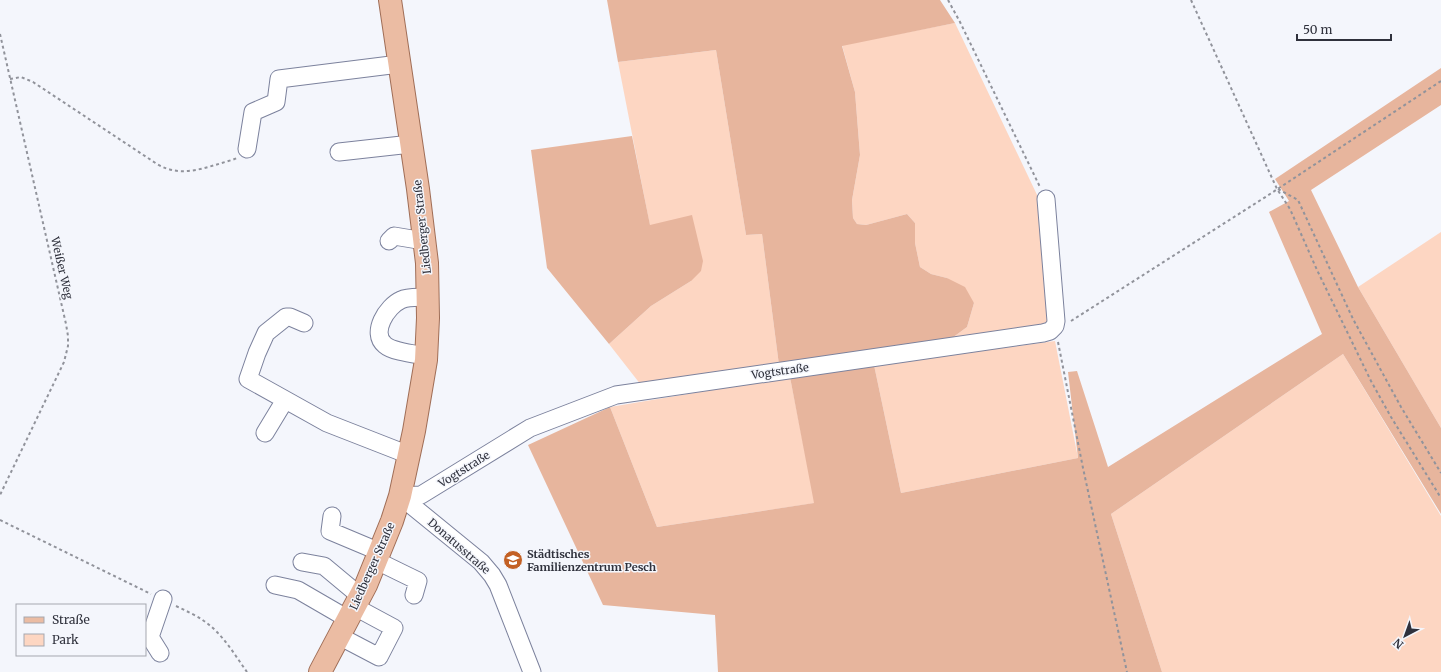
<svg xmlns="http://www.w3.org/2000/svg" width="1441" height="672" font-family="Merriweather,serif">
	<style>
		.green { fill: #fdd6c2 }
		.forest { fill: #e7b59d }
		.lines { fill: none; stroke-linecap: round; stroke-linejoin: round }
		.minor-casing { stroke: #7c829d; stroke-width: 19 }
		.major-casing { stroke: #a06e57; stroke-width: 24 }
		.path { stroke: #91939b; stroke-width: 2; stroke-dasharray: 3 3; stroke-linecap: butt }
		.minor { stroke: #fff; stroke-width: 17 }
		.major { stroke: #ebbca3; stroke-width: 22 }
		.labels { text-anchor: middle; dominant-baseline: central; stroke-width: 3; stroke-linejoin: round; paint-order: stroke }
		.street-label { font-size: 11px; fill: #2f313c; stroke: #f4f6fc }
		.poi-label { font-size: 11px; font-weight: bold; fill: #2f313c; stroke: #f4f6fc; text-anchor: start }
	</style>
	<rect width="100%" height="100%" fill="#f4f6fc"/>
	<path class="green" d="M955 23 1039 199 1049 325 948 341 967 327 974 303 947 278 931 274 920 267 915 243V223L907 214 866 225 857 224 853 218 852 200 860 155 855 92 842 45Z
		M716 50 746 235 762 234 779 365 641 385 609 344 651 306 691 281 650 226 618 62Z
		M1441 232V428L1358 287Z
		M1055 341 1078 458 901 493 874 365Z
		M1343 354 1441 516V672H1162L1111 514Z
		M790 377 815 503 657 527 610 407Z"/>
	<path class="forest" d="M607 0H940L955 23 842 46 855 92 860 155 852 200 853 218 857 224 866 225 907 214 915 223V243L920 267 931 274 947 278 965 287 974 303 967 327 948 341 779 365 762 234 746 235 716 50 618 62Z
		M1441 68V105L1311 190 1358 287 1441 428V514L1343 354 1111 514 1162 672H718L715 615 603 605 528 445 610 407 657 527 814 503 790 377 874 365 901 493 1078 458 1068 372 1077 371 1108 467 1322 334 1269 212 1289 201 1275 179Z
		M632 136 650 225 692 215 703 261 701 271 691 281 651 306 609 344 547 268 531 150Z"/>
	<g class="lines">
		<defs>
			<path id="minor" d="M247 149 253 112 276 102 279 79 399 64
				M339 152 411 144
				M389 241 394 236 424 241
				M304 323 290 317H286L266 333 257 353 248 379 327 423 409 455
				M426 356C415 354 393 352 385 345 370 333 387 306 401 300 409 296 420 298 428 297
				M265 433 285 400
				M400 496 421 495 530 428 616 395 1043 333 1050 331 1055 326 1056 321 1046 199
				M400 496 481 562 492 575 498 585 532 672
				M332 516 330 531 380 552
				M377 561 418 581 414 595
				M302 562 324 566 360 596
				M275 585 298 590 348 619
				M339 636 379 657 394 628 355 607
				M160 653 150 637 163 599"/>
			<path id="major" d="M320 672 366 585 392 521 400 496 414 431 426 360 428 318 427 263 418 189 390 0"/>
		</defs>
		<use href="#minor" class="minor-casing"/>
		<use href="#major" class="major-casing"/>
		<path class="path" d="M948 0 960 22 1040 187
			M1191 0 1277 189 1290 209 1317 270 1371 381 1391 417 1441 498
			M0 34 66 324 68 336V346L64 362 0 495
			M10 79 21 77 33 82 157 164C182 179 206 167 232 160L237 158
			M1278 189 1298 200 1353 319 1401 407 1441 473
			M1071 321 1267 196 1441 81
			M1058 342 1083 468 1127 672
			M0 520 151 594
			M176 606C186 611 196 615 204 621 223 634 234 654 247 672"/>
		<use href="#minor" class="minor"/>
		<use href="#major" class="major"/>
	</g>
	<defs>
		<symbol id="school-disc" viewBox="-11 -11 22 22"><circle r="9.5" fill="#c36024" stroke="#f4f6fc"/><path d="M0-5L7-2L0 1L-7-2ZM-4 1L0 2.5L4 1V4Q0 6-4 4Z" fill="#fff"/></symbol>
	</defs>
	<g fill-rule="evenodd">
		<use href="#school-disc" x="502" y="549" width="22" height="22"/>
	</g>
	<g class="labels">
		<g class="street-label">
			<text transform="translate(422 227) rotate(-96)">Liedberger Straße</text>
			<text transform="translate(62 268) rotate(77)">Weißer Weg</text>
			<text transform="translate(780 371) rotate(-8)">Vogtstraße</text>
			<text transform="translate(464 469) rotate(-32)">Vogtstraße</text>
			<text transform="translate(459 546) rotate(41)">Donatusstraße</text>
			<text transform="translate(372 566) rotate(-66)">Liedberger Straße</text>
		</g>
		<g class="poi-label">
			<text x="527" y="554">Städtisches<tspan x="527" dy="13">Familienzentrum Pesch</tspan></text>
		</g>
	</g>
	<rect x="16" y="604" width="130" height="52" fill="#f4f6fc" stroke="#a5a7af"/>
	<rect x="24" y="617" width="20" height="6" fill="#ebbca3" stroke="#a5a7af"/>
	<text x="52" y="624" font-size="12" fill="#2f313c">Straße</text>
	<rect x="24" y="634" width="20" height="12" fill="#fdd6c2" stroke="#a5a7af"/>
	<text x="52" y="644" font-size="12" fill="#2f313c">Park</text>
	<g transform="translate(1405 636) rotate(221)" stroke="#f4f6fc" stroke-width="3" paint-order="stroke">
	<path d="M0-3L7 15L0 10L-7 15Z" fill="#2f313c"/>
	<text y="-6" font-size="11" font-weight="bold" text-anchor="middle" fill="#2f313c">N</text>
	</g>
	<path d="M1297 34v6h94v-6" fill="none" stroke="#2f313c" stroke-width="2"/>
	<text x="1303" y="34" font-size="12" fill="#2f313c" stroke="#f4f6fc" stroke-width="3" paint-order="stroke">50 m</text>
</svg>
